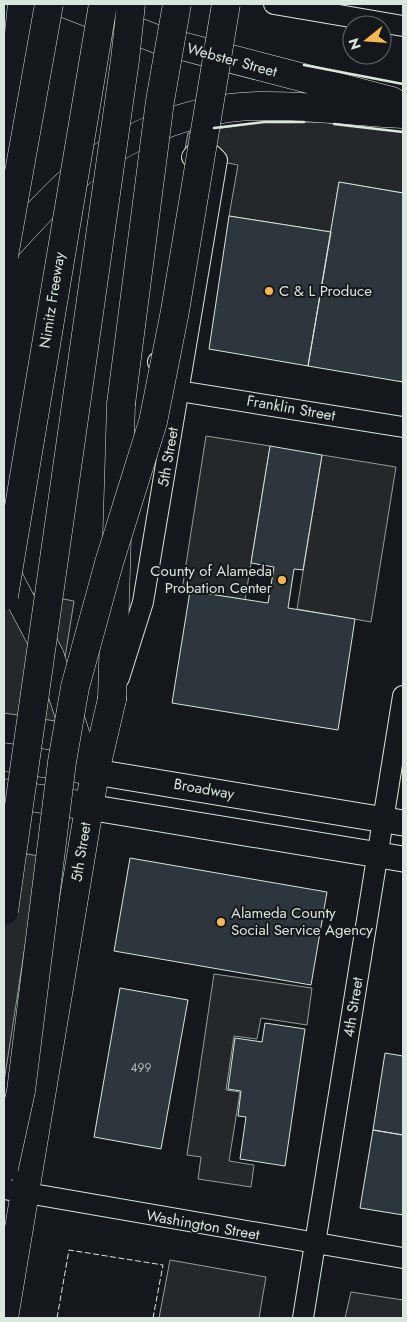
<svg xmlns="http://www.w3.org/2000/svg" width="407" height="1322" font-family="Jost,sans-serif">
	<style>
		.parking { fill: #24282b; stroke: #939e99 }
		.building { fill: #2c363c; stroke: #d8e6dc }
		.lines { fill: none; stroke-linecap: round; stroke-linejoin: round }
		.minor-casing { stroke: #d8e6dc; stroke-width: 22 }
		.tertiary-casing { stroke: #d8e6dc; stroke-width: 27 }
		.secondary-casing { stroke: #d8e6dc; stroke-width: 29 }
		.primary-casing { stroke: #d8e6dc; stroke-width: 29 }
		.motorway-casing { stroke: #d8e6dc; stroke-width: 29 }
		.minor { stroke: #14181c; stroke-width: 20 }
		.tertiary { stroke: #14181c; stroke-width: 25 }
		.secondary { stroke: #14181c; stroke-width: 28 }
		.primary { stroke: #14181c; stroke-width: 28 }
		.motorway { stroke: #14181c; stroke-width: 28 }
		.motorway-bridge-casing { stroke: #d8e6dc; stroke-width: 29; stroke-linecap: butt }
		.motorway-bridge { stroke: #14181c; stroke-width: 28 }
		.fence { stroke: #d8e6dc; stroke-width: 1; stroke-dasharray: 6 2.5; stroke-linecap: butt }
		.wall { stroke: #d8e6dc; stroke-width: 2.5 }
		.poi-dot { fill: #ffb74d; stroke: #14181c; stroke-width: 2 }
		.labels { text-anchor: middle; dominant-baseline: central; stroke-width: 4; stroke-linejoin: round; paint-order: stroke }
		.number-label { font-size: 12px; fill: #adbab4 }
		.street-label { font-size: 15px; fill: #d8e6dc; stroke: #14181c }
		.poi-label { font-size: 15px; fill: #d8e6dc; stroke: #14181c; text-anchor: start }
	</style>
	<rect width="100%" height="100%" fill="#14181c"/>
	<path class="parking" d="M264 122H322L403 132V193L339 182 331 232 229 216 238 165 184 154 188 133Z
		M206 436 270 446 245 600 182 590Z
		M322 455 396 467 371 622 297 609Z
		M4 588 74 601 55 721 4 713Z
		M4 850 39 856 4 1082Z
		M214 974 312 988 307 1025 261 1018 257 1039 234 1036 226 1090 240 1092 229 1161 254 1165 251 1187 198 1179 201 1157 187 1155Z
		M170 1260 266 1277 259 1318H159Z
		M351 1292 403 1300V1318H345Z"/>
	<path class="building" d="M339 182 403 193V382L308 366Z
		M229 216 331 232 308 366 209 349Z
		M270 446 322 455 303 570 294 569 288 608 355 619 338 730 172 703 190 591 268 603 274 567 251 563Z
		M130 858 327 892 311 985 114 951Z
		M120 988 188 1000 161 1149 94 1137Z
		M265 1023 305 1029 285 1166 240 1159 246 1117 238 1116 241 1091 228 1089 235 1038 262 1042Z
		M385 1053 403 1056V1135L373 1130Z
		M373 1130 403 1135V1215L360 1208Z"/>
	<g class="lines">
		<defs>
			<path id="minor" d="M274 4 403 26
				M158 362 179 391
				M179 391 403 427
				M119 678 143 602 217 160 212 155 196 152 192 157
				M4 1189 403 1258
				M303 1318 403 696"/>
			<path id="tertiary" d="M95 772 403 823
				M88 807 403 859"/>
			<path id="secondary" d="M95 772 112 699"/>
			<path id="primary" d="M66 4 159 40 392 101
				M4 250C23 229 43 207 64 187 116 138 188 107 259 106 306 105 356 112 403 114
				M4 569 50 656 76 736 95 772
				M4 757 86 770
				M4 793 80 805
				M4 1318 95 772"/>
			<path id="motorway" d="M4 176 22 4
				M112 699 121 404"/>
		</defs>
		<use href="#minor" class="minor-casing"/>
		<use href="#tertiary" class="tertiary-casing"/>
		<use href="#secondary" class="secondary-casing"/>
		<use href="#primary" class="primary-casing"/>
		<use href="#motorway" class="motorway-casing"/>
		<use href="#minor" class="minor"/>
		<use href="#tertiary" class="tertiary"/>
		<use href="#secondary" class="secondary"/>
		<use href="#primary" class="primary"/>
		<use href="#motorway" class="motorway"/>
		<defs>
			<path id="motorway-bridge" d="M4 256 49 4
				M121 404 160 101 177 4
				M4 596 103 4
				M4 911 125 60 131 4
				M4 1168 21 1091 62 762 75 687 109 563 153 422 175 311 226 4"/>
		</defs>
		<use href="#motorway-bridge" class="motorway-bridge-casing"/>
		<use href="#motorway-bridge" class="motorway-bridge"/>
		<path class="fence" d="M57 1318 69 1250 163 1265 153 1318"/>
		<path class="wall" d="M304 65 403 84
			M334 124 403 132
			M214 128 264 122H304"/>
	</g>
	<g class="poi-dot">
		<circle cx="269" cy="291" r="5"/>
		<circle cx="282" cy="580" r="5"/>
		<circle cx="221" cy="922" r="5"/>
	</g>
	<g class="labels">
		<g class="number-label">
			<text x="141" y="1068">499</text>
		</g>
		<g class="street-label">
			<text transform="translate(232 60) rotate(15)">Webster Street</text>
			<text transform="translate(52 300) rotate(-81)">Nimitz Freeway</text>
			<text transform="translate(291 408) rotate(10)">Franklin Street</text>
			<text transform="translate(168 457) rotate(-80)">5th Street</text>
			<text transform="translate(204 789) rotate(10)">Broadway</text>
			<text transform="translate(81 852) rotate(-81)">5th Street</text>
			<text transform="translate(353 1007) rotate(-81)">4th Street</text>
			<text transform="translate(203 1225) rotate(10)">Washington Street</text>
		</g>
		<g class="poi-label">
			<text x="279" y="291">C &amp; L Produce</text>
			<text x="272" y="571" text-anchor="end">County of Alameda<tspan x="272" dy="17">Probation Center</tspan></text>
			<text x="231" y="913">Alameda County<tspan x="231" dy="17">Social Service Agency</tspan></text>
		</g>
	</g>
	<rect width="407" height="1322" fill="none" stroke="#d8e6dc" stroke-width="10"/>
	<g transform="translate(367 40) rotate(253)"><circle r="24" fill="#14181c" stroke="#626a69"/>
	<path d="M0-4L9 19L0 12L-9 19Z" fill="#ffb74d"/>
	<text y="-8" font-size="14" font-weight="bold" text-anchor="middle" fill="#d8e6dc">N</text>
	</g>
</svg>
